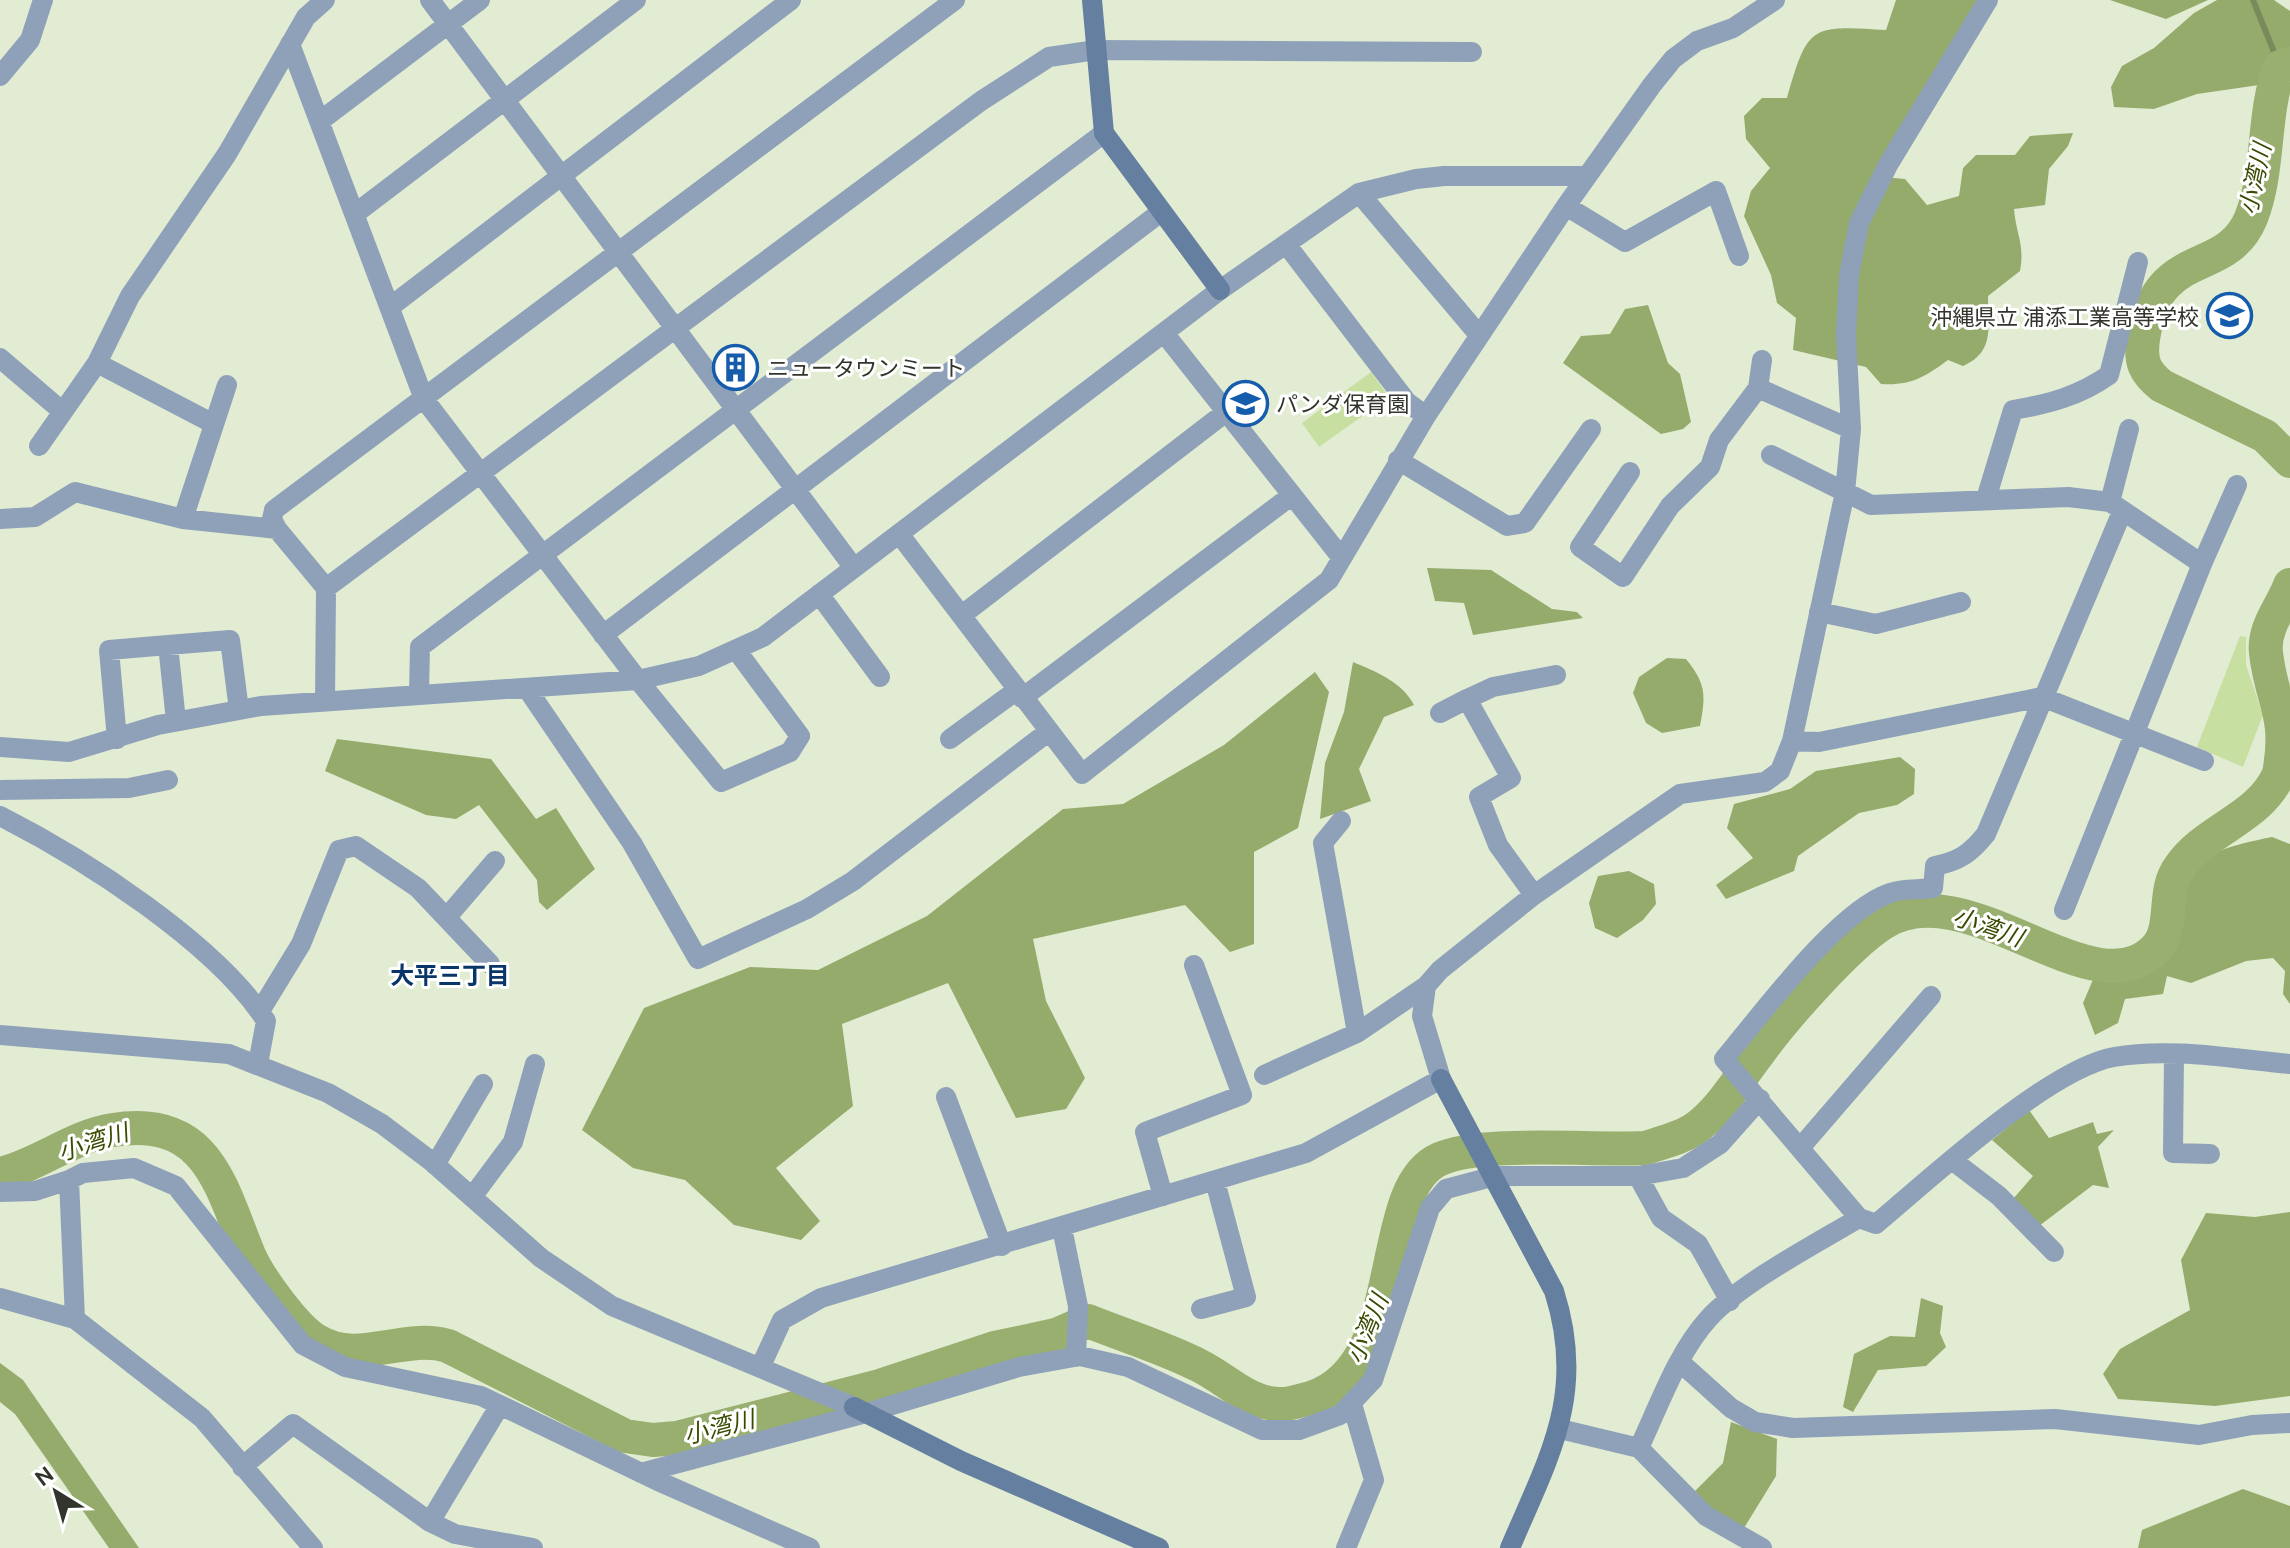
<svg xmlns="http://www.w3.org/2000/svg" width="2290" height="1548" font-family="Ubuntu,'Noto Sans JP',sans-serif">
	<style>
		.green { fill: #c8dfa2 }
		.forest { fill: #95ab6c }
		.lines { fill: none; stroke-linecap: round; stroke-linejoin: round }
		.stream { stroke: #798a5b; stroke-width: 6 }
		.river { stroke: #98af70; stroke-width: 34 }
		.street { stroke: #8fa1b9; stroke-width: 20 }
		.secondary { stroke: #657fa1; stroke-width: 20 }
		.labels { text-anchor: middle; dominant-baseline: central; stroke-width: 6; stroke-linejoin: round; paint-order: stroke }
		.poi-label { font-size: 22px; fill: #31352b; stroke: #fff; text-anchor: start }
		.water-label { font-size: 24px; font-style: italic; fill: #384b00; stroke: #fff }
		.neighbourhood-label { font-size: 24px; font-weight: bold; fill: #093669; stroke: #fff }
	</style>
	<rect width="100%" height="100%" fill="#e2ecd2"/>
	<path class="green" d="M1371 372 1389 397 1319 447 1302 423Z
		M2240 636 2246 637V665L2263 715 2243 767 2197 747Z"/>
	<path class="forest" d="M1896 0H1977L1873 176 1905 179 1927 205 1959 196 1963 168 1976 155H2015L2030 136 2073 133 2068 146 2049 169 2045 205 2014 209C2016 234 2025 245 2020 271L1988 296C1988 327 1995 352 1963 366L1948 360C1925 377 1910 386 1881 384L1866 367 1793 350 1796 318 1777 303 1771 275 1744 216 1751 191 1770 168 1746 139 1744 116 1762 98H1787C1808 25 1810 25 1886 30Z
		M2110 0H2208L2166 19Z
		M2217 0H2274L2290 11V65L2266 84 2197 94 2154 109 2114 107 2111 87 2122 66 2154 48 2194 13Z
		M1648 305 1668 363 1680 374 1691 422 1683 429 1661 434 1563 363 1581 336 1610 334 1625 309Z
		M1427 568 1491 570 1552 609 1577 612 1583 618 1473 635 1464 603 1435 601Z
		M1667 658 1686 659C1706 684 1706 694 1700 726L1662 733 1646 723 1633 693 1639 677Z
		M1353 662C1377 672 1402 682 1414 705L1384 717 1359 769 1371 801 1320 819 1325 763 1344 712Z
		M1315 672 1329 692 1298 828 1254 852V944L1230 952 1185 905 1033 939 1046 1001 1085 1078 1066 1109 1016 1118 948 983 842 1024 853 1106 776 1168 820 1221 801 1240 734 1225 685 1180 633 1168 582 1130 644 1008 750 967 818 970 927 916 1063 809 1123 804 1224 745Z
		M337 739 491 759 536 819 556 808 595 869 547 910 539 902 537 880 479 805 456 819 426 815 325 771Z
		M1900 757 1915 769 1914 794 1897 805 1859 813 1798 856 1794 871 1726 899 1716 885 1753 858 1727 828 1734 804 1790 789 1816 771Z
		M2272 837 2290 844V1004L2283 994 2285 971 2273 958 2246 961 2191 983 2167 976 2163 994 2125 999 2118 1023 2095 1035 2083 1003 2095 975C2131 978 2142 972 2170 949 2185 867 2186 854 2272 837Z
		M1629 871 1654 884 1656 904 1643 920 1617 938 1595 928 1589 903 1598 876Z
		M2029 1110 2049 1138 2093 1122 2097 1134 2114 1130 2098 1147 2109 1188 2093 1185 2039 1226 2013 1199 2033 1176 1992 1140Z
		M2290 1212V1396L2215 1406 2118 1399 2103 1374 2120 1349 2190 1310 2181 1260 2206 1213 2255 1217Z
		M1921 1298 1943 1306 1940 1333 1946 1347 1926 1366 1878 1370 1853 1412 1843 1407 1854 1354 1890 1336 1915 1337Z
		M0 1363 23 1380 139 1548H109L15 1414 0 1402Z
		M1731 1422 1777 1439 1776 1476 1744 1528 1712 1511 1695 1491 1723 1463Z
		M2243 1489 2290 1506V1548H2138L2142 1530Z"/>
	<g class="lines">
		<path class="stream" d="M2253 0 2280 67"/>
		<path class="river" d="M2290 64 2280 67C2262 115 2270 170 2251 218 2226 279 2157 244 2143 339 2140 361 2144 372 2162 386L2265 436 2290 461
			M0 1174C39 1165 73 1136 113 1130 209 1115 221 1188 249 1255 259 1278 295 1328 317 1341 358 1366 404 1333 448 1346L625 1436 653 1440 677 1438 880 1386 995 1348 1056 1335 1088 1321C1125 1336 1165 1348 1200 1366 1224 1378 1243 1398 1269 1403 1284 1406 1297 1402 1311 1398 1411 1366 1372 1188 1440 1159 1483 1140 1593 1151 1645 1148 1664 1142 1686 1137 1701 1124 1724 1105 1740 1077 1758 1054 1783 1019 1848 945 1883 923 1968 869 2095 1015 2156 948 2175 927 2162 891 2179 868 2206 828 2259 820 2279 774 2290 714 2272 704 2266 653 2263 627 2282 607 2290 585"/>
		<path class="street" d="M430 0 854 568
			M290 44 424 399 638 680 721 782 790 752 800 736 737 651
			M0 76 30 40 43 0
			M320 121 480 0
			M1359 193 1479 335
			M1566 206 1625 242 1716 191 1739 256
			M356 213 636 0
			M1286 244 1407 402 1426 416
			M390 307 791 0
			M1164 333 1341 557
			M0 358 63 412
			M97 363 212 423
			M1758 388 1762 360
			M39 446 97 363 130 296 227 154 306 17 325 0
			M1771 455 1871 505 2068 497 2110 502 2202 564 2064 910
			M1398 460 1507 526 1525 523 1591 429
			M1630 472 1580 547 1623 577 1670 506 1710 467 1719 440 1758 388 1851 429
			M1986 499 2013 410C2049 404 2079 396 2109 375L2138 262
			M2110 502 2129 429
			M2122 512 1986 834C1970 854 1959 861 1935 866L1933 888C1920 890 1902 888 1890 893 1837 911 1762 1014 1724 1059L1859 1218 1876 1224C1930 1179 2048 1069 2114 1057 2171 1047 2233 1059 2290 1064
			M0 519 35 517 75 492 183 519 277 529
			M183 519 227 385
			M900 535 1082 774 1329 580 1426 416 1566 206 1652 85 1673 59 1697 41 1733 28 1775 0
			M2202 564 2237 485
			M326 588 981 101 1049 57 1096 50 1472 52
			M819 594 880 677
			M1819 612 1876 624 1961 602
			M962 615 1226 412
			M603 635 1161 212
			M528 690 632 843 698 959 807 909 853 881 1048 732
			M419 694 420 647 1104 133
			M1022 698 1291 496
			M325 702 326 588 277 529 272 519 274 510 955 0
			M1440 713 1467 699
			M176 721 168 645 230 640 239 710
			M117 739 109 650 168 645
			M950 739 1017 690
			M1792 741 1819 742 2042 697 2204 761
			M0 747 69 752 158 725 261 706 638 680 699 666 763 637 1220 290 1359 193 1416 179 1444 176H1587
			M0 790 129 788 168 780
			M0 816C83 858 216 943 266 1021L258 1064
			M1341 821 1323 843 1357 1033 1426 986
			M1534 895 1498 845 1479 797 1511 778 1467 699 1493 687 1556 675
			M447 917 495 861
			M260 1011 301 944 339 850 356 846 418 888 490 964
			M0 1035 229 1054 328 1093 382 1124 431 1161 541 1258 612 1306 854 1407
			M2174 1054 2173 1153 2210 1154
			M1264 1075 1357 1033
			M946 1097 1002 1246
			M1800 1148 1931 996
			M1952 1160 1999 1196 2054 1252
			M435 1165 483 1084
			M1638 1176 1661 1218 1698 1244 1730 1301
			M0 1192 35 1191 69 1180
			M1163 1196 1145 1132 1242 1095 1194 965
			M472 1197 513 1142 535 1064
			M1062 1228 1078 1306 1076 1357
			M0 1298 75 1319 202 1418 313 1548
			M1201 1309 1246 1297 1215 1181
			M75 1319 69 1180 83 1173 134 1168 176 1186 303 1345 345 1367 481 1396 658 1481 810 1548
			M1681 1363 1731 1408 1755 1422 1793 1428 2055 1419 2199 1435 2252 1425 2290 1423
			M760 1368 782 1320 821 1298 1306 1153 1441 1079 1422 1016 1426 986 1440 970 1534 895 1680 794 1765 782 1780 771 1792 741 1845 492 1851 429 1846 335 1849 275 1859 223 1888 165 1988 0
			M1560 1429 1639 1448 1706 1516 1762 1548
			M1639 1448C1659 1406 1677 1353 1709 1318 1741 1283 1817 1243 1859 1218
			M242 1467 293 1424 430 1522 455 1534 533 1548
			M641 1473 866 1413 1019 1367 1080 1356 1128 1367 1262 1430H1299L1340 1415 1373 1380 1430 1208 1446 1189 1495 1176H1638L1683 1168 1720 1144 1760 1099
			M430 1522 500 1405
			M1346 1548 1374 1480 1352 1404"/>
		<path class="secondary" d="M1092 0 1104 133 1220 290
			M1441 1079 1554 1291C1587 1394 1549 1456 1510 1548
			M854 1407 961 1461 1159 1548"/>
	</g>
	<defs>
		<symbol id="school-ring" viewBox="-11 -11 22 22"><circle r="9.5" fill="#fff" stroke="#155dac" stroke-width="1.5"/><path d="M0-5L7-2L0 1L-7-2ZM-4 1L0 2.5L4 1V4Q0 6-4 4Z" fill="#155dac"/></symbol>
		<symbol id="building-ring" viewBox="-11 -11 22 22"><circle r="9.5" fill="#fff" stroke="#155dac" stroke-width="1.5"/><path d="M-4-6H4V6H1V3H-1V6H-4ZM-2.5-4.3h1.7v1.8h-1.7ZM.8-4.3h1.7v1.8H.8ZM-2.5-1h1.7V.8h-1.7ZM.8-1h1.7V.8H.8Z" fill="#155dac"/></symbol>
	</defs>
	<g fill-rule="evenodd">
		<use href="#school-ring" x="2204" y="290" width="51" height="51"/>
		<use href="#building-ring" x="710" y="342" width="51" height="51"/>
		<use href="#school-ring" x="1220" y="378" width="51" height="51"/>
	</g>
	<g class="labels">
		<g class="poi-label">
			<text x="2199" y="316" text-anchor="end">沖縄県立 浦添工業高等学校</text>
			<text x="767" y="367">ニュータウンミート</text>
			<text x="1276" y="403">パンダ保育園</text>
		</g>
		<g class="water-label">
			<text transform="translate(2255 179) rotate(-78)">小湾川</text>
			<text transform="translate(1988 927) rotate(19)">小湾川</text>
			<text transform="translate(93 1142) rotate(-17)">小湾川</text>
			<text transform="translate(1367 1329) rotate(-68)">小湾川</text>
			<text transform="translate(719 1427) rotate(-14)">小湾川</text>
		</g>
		<g class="neighbourhood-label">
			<text x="450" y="975">大平三丁目</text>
		</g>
	</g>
	<g transform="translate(56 1492) rotate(323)" stroke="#ffffff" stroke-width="6" paint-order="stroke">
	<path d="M0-6L14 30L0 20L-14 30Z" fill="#31352b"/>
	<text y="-12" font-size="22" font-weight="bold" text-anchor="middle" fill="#31352b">N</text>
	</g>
</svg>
